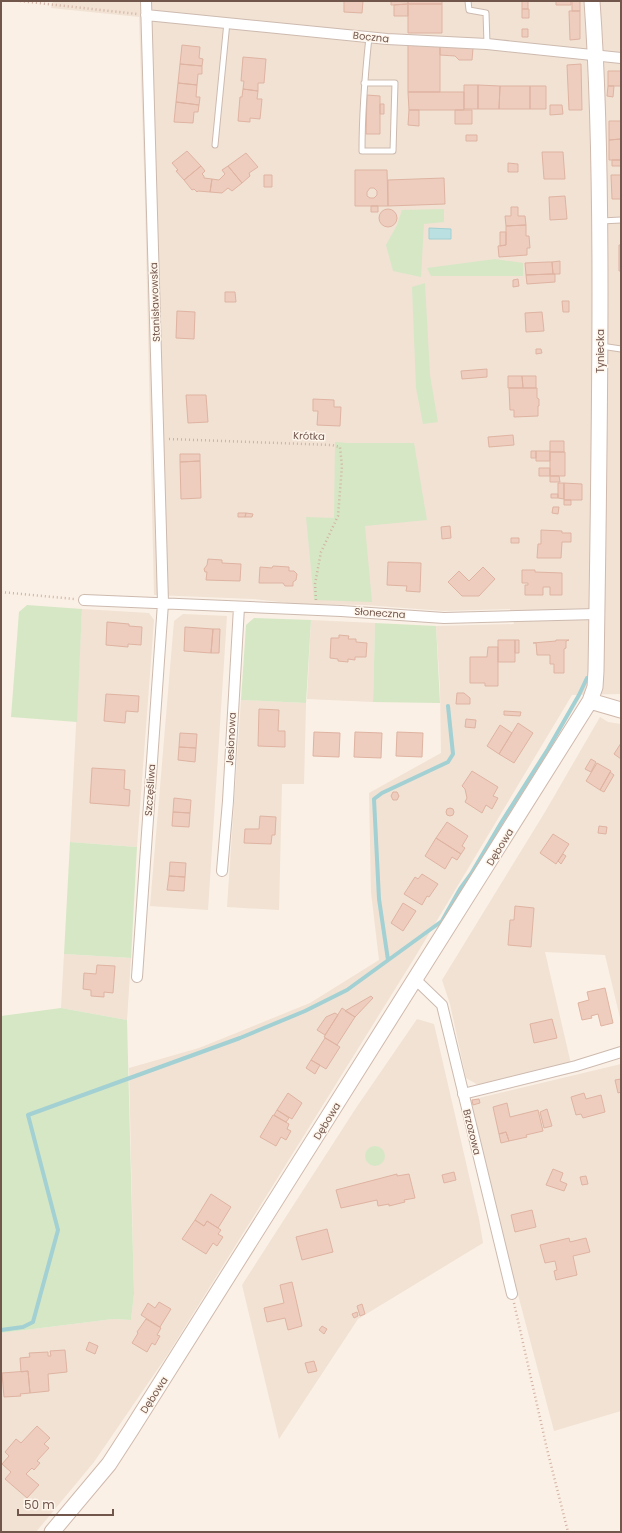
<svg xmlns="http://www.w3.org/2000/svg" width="622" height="1533" font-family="Poppins,sans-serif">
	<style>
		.residential { fill: #f1e2d4 }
		.green { fill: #d6e7c5 }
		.water { fill: #bbe0e2; stroke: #a2d0d3 }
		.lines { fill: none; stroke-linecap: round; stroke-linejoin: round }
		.stream { stroke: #a2d0d3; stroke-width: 4 }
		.building { fill: #eecdbf; stroke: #dfb3a1; fill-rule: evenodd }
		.lane-casing { stroke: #cdbaaf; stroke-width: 7 }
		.street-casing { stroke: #cdbaaf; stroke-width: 12 }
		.secondary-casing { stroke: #d0b9ad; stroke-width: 17 }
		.path { stroke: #d2b1a2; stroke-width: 2.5; stroke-dasharray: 1 3; stroke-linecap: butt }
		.lane { stroke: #fff; stroke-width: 5 }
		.street { stroke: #fff; stroke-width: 10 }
		.secondary { stroke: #fff; stroke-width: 15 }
		.labels { text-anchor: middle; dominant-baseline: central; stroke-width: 3; stroke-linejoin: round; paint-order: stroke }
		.street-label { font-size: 10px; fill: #71564c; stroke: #fef5eb }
	</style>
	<rect width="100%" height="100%" fill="#faf0e5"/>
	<path class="residential" d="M53 1H621V694L572 695 415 957 168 1354 94 1462 36 1532H1V1333L113 1319 131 1320 134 1294 129 1068 199 1048 310 1003 379 960 371 892 369 793 441 753 440 687 436 626 514 624 510 609 444 611 366 605 296 604 253 599 154 595 145 201 139 17 51 8Z
		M82 609 149 613 154 620 137 847 70 842Z
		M183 614 227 616 208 910 150 906 174 621Z
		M311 620 375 623 373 702 307 699Z
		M241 700 306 703 304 784H282L279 910 227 907Z
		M600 717 608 722 621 724V1022L605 955 545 952 571 1064 480 1086 466 1078 450 1004 442 980 545 812Z
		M64 954 131 958 127 1020 61 1008Z
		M417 1019 434 1024 479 1219 483 1243 358 1319 279 1439 242 1285 356 1108Z
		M621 1064V1411L554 1431 497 1215 470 1100Z"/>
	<path class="green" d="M444 209V222L424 224 421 277 393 271 386 245 397 225 402 210Z
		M495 259 523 263V276H431L427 268Z
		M425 283 430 375 438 422 423 424 416 388 412 287Z
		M335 442 347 443H414L427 520 365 526 372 602 314 600 306 517 334 518Z
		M27 605 82 609 77 722 11 717 19 612Z
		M254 618 311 620 306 703 241 700 246 625Z
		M375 623 436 626 440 703 373 702Z
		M70 842 137 847 131 958 64 954Z
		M61 1008 127 1020 134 1294 131 1320 113 1319 1 1333V1016Z
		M365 1156a10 10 0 1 1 20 0a10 10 0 1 1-20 0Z"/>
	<path class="water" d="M429 228 451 229V239H429Z"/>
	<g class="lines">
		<path class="stream" d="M388 960 379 899 374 799 382 793 448 762 453 754 448 706
			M1 1330 23 1327 33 1322 58 1230 28 1115 240 1038 305 1011 347 990 442 921 460 889 471 874 501 823 548 749 579 695 587 678"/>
	</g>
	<path class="building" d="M344 1H363L362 13 344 12Z
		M391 1H408V4L391 5Z
		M408 1H442V4H408Z
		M522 1H528V9H522Z
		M556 1H571V5H556Z
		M572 1H580V11H572Z
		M408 4H442V33H408Z
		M408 4V16H394V5Z
		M522 9H529V18H522Z
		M569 11H580V39L570 40Z
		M522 29H528V37H522Z
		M182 45 200 47 199 58 203 59 202 66 180 64Z
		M408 45H440V92H408Z
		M440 45 473 48 472 60H459L455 56 440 55Z
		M243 57 266 59 264 83H258V91L243 89 244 81H241Z
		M180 64 202 66V74H198L197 85 178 83Z
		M581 64 582 110H569L567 65Z
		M608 71H621V86H608Z
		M178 83 197 85 196 97H200L199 105 176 102Z
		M464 85H478V109H464Z
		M478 85 500 86 499 109H478Z
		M500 86H530V109H499Z
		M530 86H546V109H530Z
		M608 86H614L613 97 607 96Z
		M243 89 258 91 257 99H262L260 119 250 118V122L238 121 240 97H242Z
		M408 92H464V110H409Z
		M367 95 380 96V134H366Z
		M176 102 199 105 198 112H194L193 123 174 122Z
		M380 104H384V114H380Z
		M550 105H562L563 114 550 115Z
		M409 110H419V126L408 125Z
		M455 110H472V124H455Z
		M609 121H621V139L609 140Z
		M466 135H477V141H466Z
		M621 139V160H609V140Z
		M187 151 201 166 184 180 176 171 178 170 172 163Z
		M542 152H563L565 179H544Z
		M246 153 258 167 249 173 250 176 242 183 228 166Z
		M612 160H621V166H612Z
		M508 163 518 164V172H508Z
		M201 166 205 171 202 174 204 176V178L212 179 210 192 198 191 197 192 194 189 192 190 184 180Z
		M228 166 242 183 232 191 228 188 222 193 210 192 212 179 219 180 225 174 222 170Z
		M355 170H387L388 206H355ZM370 188H374L377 191V195L374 198H370L367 196V192Z
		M264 175H272V187H264Z
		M611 175H621V199H612Z
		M444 178 445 204 388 206V180Z
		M565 196 567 219 550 220 549 197Z
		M371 206H378V212H371Z
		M511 207H518V216H525L526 225 506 226 505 216H511Z
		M379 218a9 9 0 1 1 18 0a9 9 0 1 1-18 0Z
		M526 225V236H529L530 248H527V255L499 257 498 246 506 245V226Z
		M500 232H506V245L500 246Z
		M619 245H621V271H619Z
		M560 261V274H553L552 262Z
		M548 262H552L553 274 526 275 525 263Z
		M549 274H555V282L527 284 526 275Z
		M518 279 519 286 513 287V280Z
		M225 292H235L236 302H225Z
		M562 301H569V312H563Z
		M177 311 195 312 194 339 176 338Z
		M542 312 544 331 526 332 525 313Z
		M536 349H541L542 353 536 354Z
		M487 369V377L462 379 461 371Z
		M508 376H522L523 388H508Z
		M522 376H536V388H523Z
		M509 388H537V398L539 399V406H538V416L514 417V410H510Z
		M186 395H206L208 422 188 423Z
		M313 399 334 400V407H341L340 426 317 425 318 411H313Z
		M513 435 514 445 489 447 488 437Z
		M550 441H564V452H550Z
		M531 451H536V458H531Z
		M536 451H550V461H536Z
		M550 452H565V476H550Z
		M180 454H200V461L180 462Z
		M200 461 201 498 181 499 180 462Z
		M539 468H550V476H539Z
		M550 476H559L560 482H550Z
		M558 483H564V499L558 498Z
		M564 483 582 484V500H564Z
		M551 494H558V498H551Z
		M564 500H571V505H564Z
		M553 507H559L558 514 552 513Z
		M238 513H246L245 517H238Z
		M246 513 253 514 252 517H245Z
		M450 526 451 538 442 539 441 527Z
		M541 530 562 531V533H571V542H562L561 558H537L538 544H541Z
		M511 538H519V543H511Z
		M208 559 222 560V563L241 564 240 581 206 580 207 572H205L204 569 207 565Z
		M388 562 421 563 420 592 406 591 407 586 387 585Z
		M273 566 289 567V571H294L297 574 296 580 293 582V586H285L283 583H259L260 567 272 568Z
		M483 567 495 579 479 596H462L448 582 459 571 469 581Z
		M522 570H535V572L562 573V595H550V587H543V595H525V585H528V583H522Z
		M107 622 129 624V626L142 627 141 645 128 644V647L106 645Z
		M185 627 213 629 211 653 184 651Z
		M213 629H220L219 653H211Z
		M339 635 349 636 348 639H356V642L367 643 366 657H355V660L348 659V662L338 661V659L330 658 331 638H339Z
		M498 640H515V662H498Z
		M515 640H519V653H515Z
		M556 640H569L566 641V648L564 649V673H554V664H550V655H537L536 643H533L556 641Z
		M488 647H498V686H485V683H470V657H487Z
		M457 693H464L470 698V704H456Z
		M106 694 139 696 138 712 126 711 125 723 104 721Z
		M259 709 279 710 278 731H285V747L258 746Z
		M504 711 521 712 520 716 504 715Z
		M466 719 476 720 475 728 465 727Z
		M518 723 533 733 514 763 499 754Z
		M500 725 512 733 499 754 487 746Z
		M314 732 340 733 339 757 313 756Z
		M355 732 382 733 381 758 354 757Z
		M397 732 423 733 422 757 396 756Z
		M180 733 197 734 196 748 179 747Z
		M621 743V759L614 754Z
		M179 747 196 748 195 762 178 760Z
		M591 759 596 762 591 772 585 769Z
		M597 763 611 771 600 790 586 781Z
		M92 768 125 770 124 789 130 790 129 806 90 803Z
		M472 771 498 787 493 796 498 798 492 809 486 805 482 813 465 802 467 798 465 789 462 786Z
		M610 772 614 775 604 792 600 790Z
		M393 792H397L399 796 397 800H393L391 796Z
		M174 798 191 800 190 813 173 812Z
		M446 812a4 4 0 1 1 8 0a4 4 0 1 1-8 0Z
		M173 812 190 813 189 827 172 826Z
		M260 816 276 817 275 835H272L271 844 244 843 245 829H259Z
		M447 822 468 836 462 846 465 848 461 854 436 838Z
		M599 826 607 827 606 834 598 833Z
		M553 834 569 844 556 864 540 853Z
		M436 838 461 854 457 860 452 857 445 869 425 856Z
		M563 854 566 856 561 864 558 861Z
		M170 862 186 863 185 877 169 876Z
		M422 874 438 884 429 897 427 896 422 905 404 894 415 877 418 879Z
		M169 876 185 877 184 891 167 890Z
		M403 903 416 911 403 931 391 923Z
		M515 906 534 908 531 947 508 945 510 920H514Z
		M97 965 115 966 113 993 104 992V997L91 996V990L83 989 84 973 96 974Z
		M605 988 613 1023 601 1026 598 1014 591 1016 592 1018 582 1020 578 1003 589 1000 587 992Z
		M371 996 373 998 355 1017 345 1011Z
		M342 1008 355 1017 337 1045 324 1037Z
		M335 1013 338 1015 325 1035 317 1030 326 1017Z
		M552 1019 557 1038 534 1043 530 1024Z
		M325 1038 340 1047 326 1069 311 1060Z
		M311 1060 320 1065 315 1074 306 1068Z
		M621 1079V1092L618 1093 615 1080Z
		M288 1093 302 1103 292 1119 277 1110Z
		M584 1093 586 1099 601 1095 605 1112 583 1118 581 1114 576 1115 571 1097Z
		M479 1099 480 1103 473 1105 472 1100Z
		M507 1103 510 1117 538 1110 543 1131 526 1135 527 1137 509 1141 506 1132 499 1134 493 1107Z
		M547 1109 552 1126 544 1128 540 1112Z
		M277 1110 289 1118 286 1122 274 1115Z
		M273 1115 289 1124 287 1129 291 1131 286 1140 281 1137 276 1146 260 1137Z
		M506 1132 509 1141 501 1143 499 1134Z
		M553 1169 563 1173 560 1181 567 1184 564 1191 546 1185Z
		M454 1172 456 1180 444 1183 442 1175Z
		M397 1174V1176L409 1174 415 1198 404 1200 405 1202 389 1206V1204L378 1206 377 1200 341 1208 336 1190Z
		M586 1176 588 1184 582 1185 580 1177Z
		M211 1194 231 1207 218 1228 207 1221 204 1226 195 1220Z
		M532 1210 536 1227 515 1232 511 1215Z
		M195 1220 204 1226 207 1221 221 1230 218 1234 223 1237 217 1246 213 1243 206 1254 182 1239Z
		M327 1229 333 1252 302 1260 296 1237Z
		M569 1238 570 1242 586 1238 590 1252 573 1256 577 1275 556 1280 554 1271 557 1270 555 1261 545 1263 540 1245Z
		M292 1282 302 1326 288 1330 285 1318 267 1322 264 1308 284 1303 280 1285Z
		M159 1302 171 1309 160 1327 141 1315 148 1303 155 1308Z
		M362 1304 365 1314 360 1316 357 1306Z
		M357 1312 358 1316 354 1318 352 1314Z
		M146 1319 161 1328 157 1335 160 1336 155 1345 152 1343 147 1352 132 1343 138 1333 137 1332Z
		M322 1326 327 1329 324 1334 319 1330Z
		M89 1342 98 1346 95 1354 86 1350Z
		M65 1350 67 1372 48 1374 49 1391 30 1393 28 1371 21 1372 20 1358 30 1357 29 1353 48 1352V1356H51L50 1351Z
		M314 1361 317 1371 308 1373 305 1363Z
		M28 1371 30 1393 20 1394 21 1396 4 1397 2 1373Z
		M37 1426 50 1438 44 1444 49 1448 37 1461 40 1463 34 1470 32 1468 26 1474 39 1485 27 1498 5 1479 11 1472 2 1464 9 1456 5 1452 16 1439 21 1443Z"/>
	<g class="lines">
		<defs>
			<path id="lane" d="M468 1 469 10 486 13 487 44
				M364 83H395L393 151H362C362 113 365 75 369 37
				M215 145 227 22
				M601 221 621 220
				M601 346 621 349"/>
			<path id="street" d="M146 15 387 39 487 44 621 58
				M84 600 341 611 444 618 597 614
				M222 871 228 801 239 607
				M137 977 163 603 146 1
				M415 979 442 1005 512 1294
				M463 1094 576 1066 621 1052"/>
			<path id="secondary" d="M590 701 621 710
				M52 1532 109 1464 131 1430 590 701 595 687 596 671C598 544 600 417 600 291 600 194 599 97 592 1"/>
		</defs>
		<use href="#lane" class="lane-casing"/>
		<use href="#street" class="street-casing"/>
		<use href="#secondary" class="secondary-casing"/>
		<path class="path" d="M20 1 137 14
			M169 439 332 445 340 447 342 466 338 516 321 552 315 584 316 600
			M1 592 74 599
			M514 1303 547 1449 568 1532"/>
		<use href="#lane" class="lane"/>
		<use href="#street" class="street"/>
		<use href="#secondary" class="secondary"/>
	</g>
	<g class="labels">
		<g class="street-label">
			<text transform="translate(371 37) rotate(6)">Boczna</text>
			<text transform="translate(155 302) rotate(-92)">Stanisławowska</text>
			<text transform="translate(600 351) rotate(-90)">Tyniecka</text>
			<text transform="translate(309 436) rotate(2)">Krótka</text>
			<text transform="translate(380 613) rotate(4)">Słoneczna</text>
			<text transform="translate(231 739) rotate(-87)">Jesionowa</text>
			<text transform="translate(150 790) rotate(-86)">Szczęśliwa</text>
			<text transform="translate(500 847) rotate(-58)">Dębowa</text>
			<text transform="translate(327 1121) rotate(-58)">Dębowa</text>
			<text transform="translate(472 1132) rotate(76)">Brzozowa</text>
			<text transform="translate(154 1395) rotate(-57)">Dębowa</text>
		</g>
	</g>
	<rect width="622" height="1533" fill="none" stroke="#71564c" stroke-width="4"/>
	<path d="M18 1509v6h95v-6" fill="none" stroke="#71564c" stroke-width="2"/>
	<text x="24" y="1509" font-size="12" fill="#71564c" stroke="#fef5eb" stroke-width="3" paint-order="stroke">50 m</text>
</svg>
